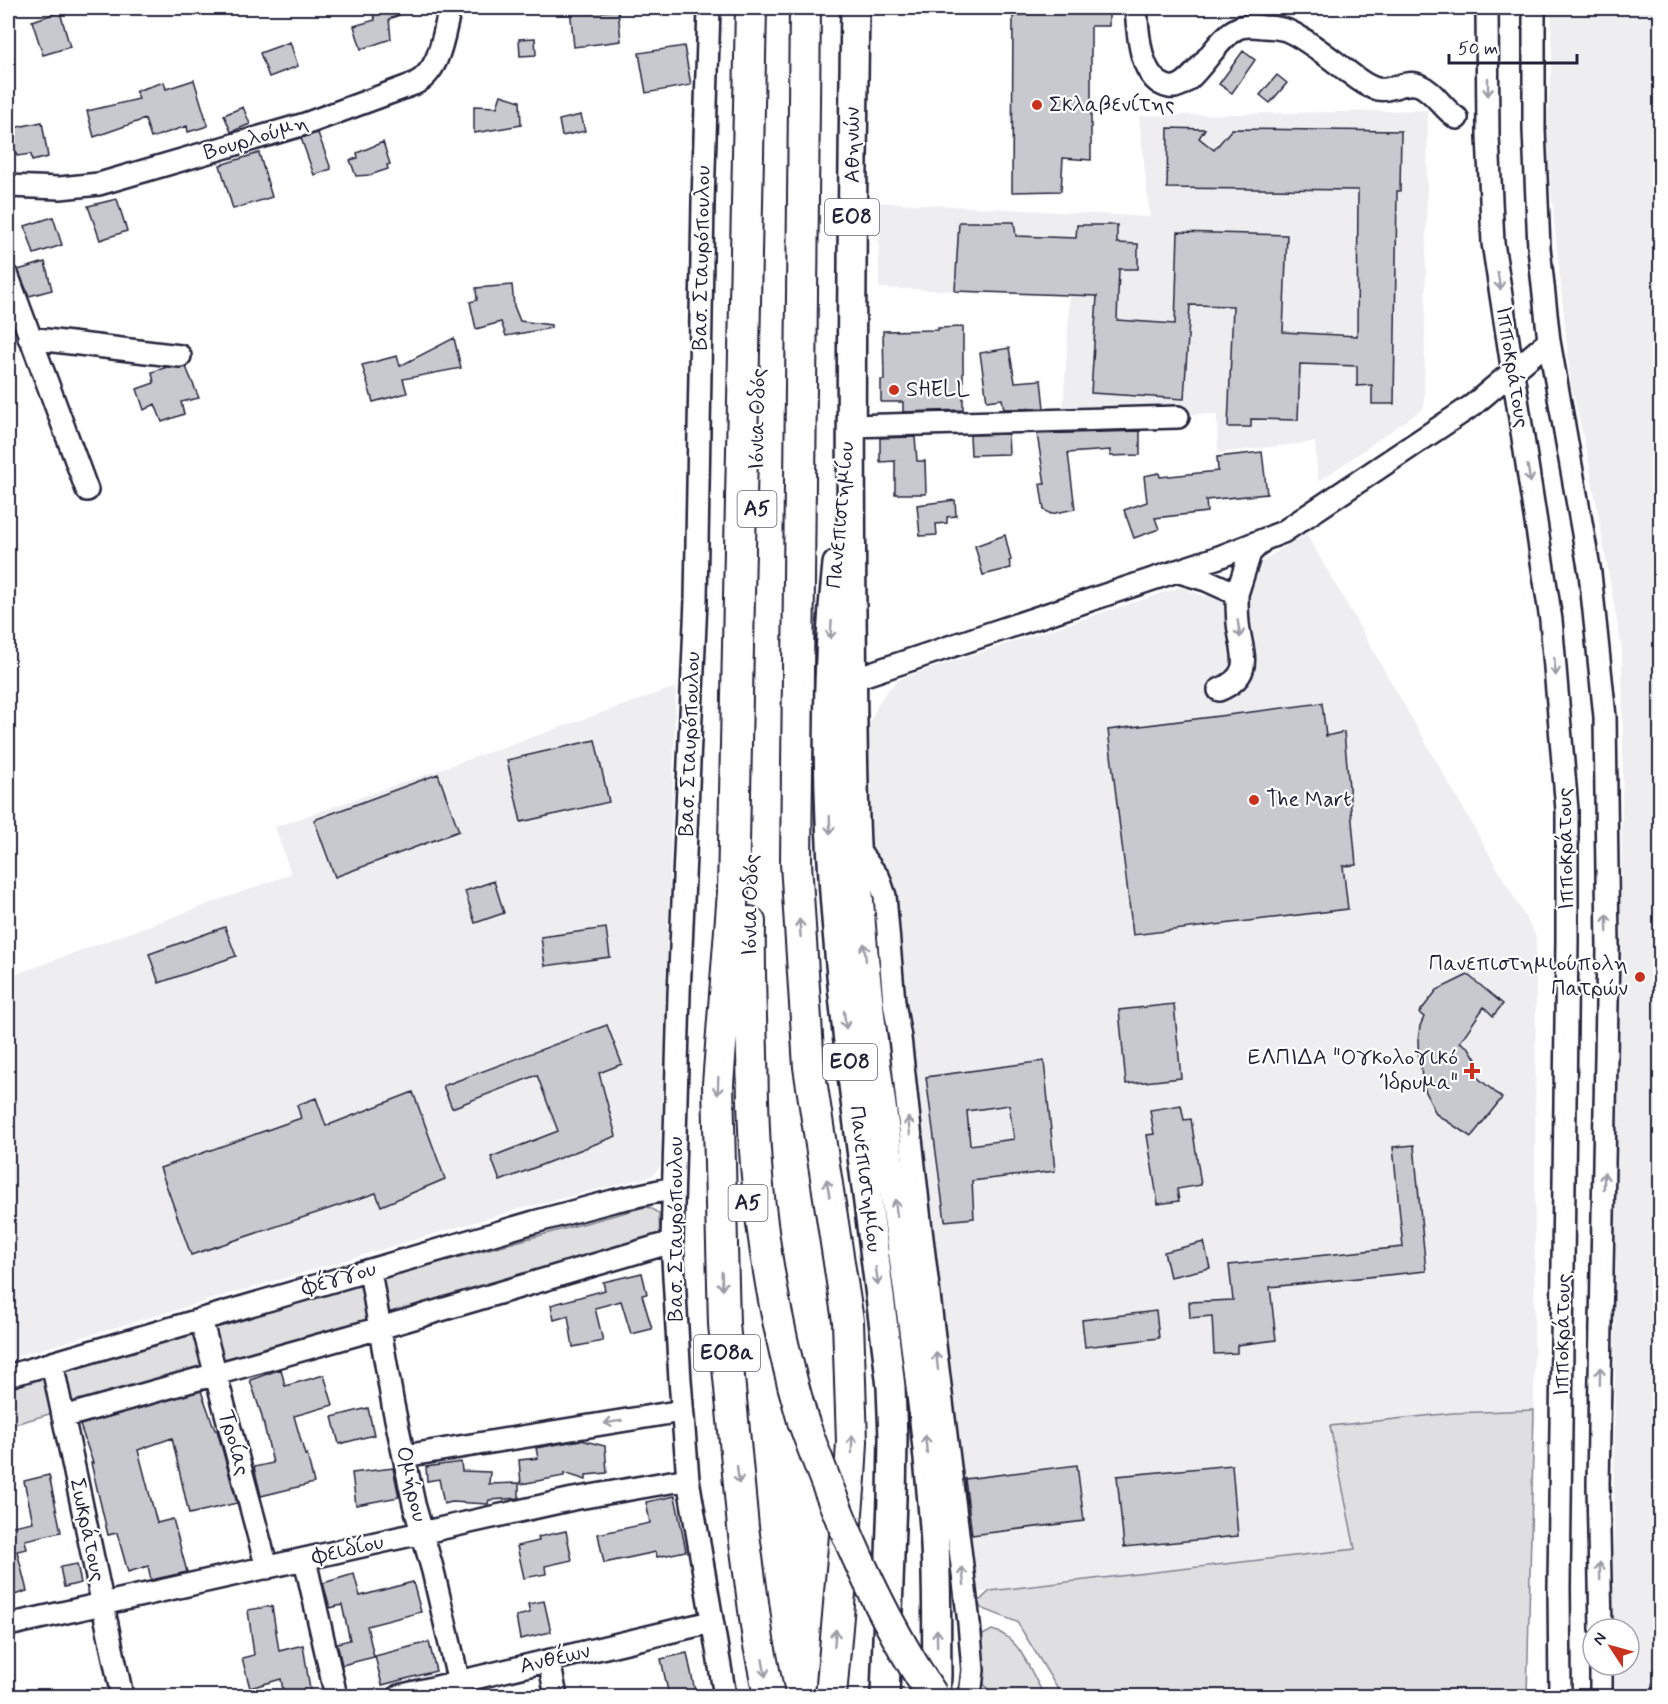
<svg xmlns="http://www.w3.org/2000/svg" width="1668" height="1704" font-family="Mynerve,sans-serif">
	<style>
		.built { fill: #eeeef1 }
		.green { fill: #dfdfe2; stroke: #80808e; stroke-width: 1.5 }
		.building { fill: #c8c8cf; stroke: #22223b; stroke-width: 1.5; fill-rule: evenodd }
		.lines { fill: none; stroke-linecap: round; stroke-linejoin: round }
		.minor-casing { stroke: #22223b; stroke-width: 26 }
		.major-casing { stroke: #22223b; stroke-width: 32 }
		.highway-casing { stroke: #22223b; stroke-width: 34 }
		.minor { stroke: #fff; stroke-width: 21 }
		.major { stroke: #fff; stroke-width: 27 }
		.highway { stroke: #fff; stroke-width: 30 }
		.highway-bridge-casing { stroke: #22223b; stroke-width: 34; stroke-linecap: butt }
		.highway-bridge { stroke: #fff; stroke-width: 30 }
		.oneway { stroke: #9c9ca7 }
		.poi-dot { fill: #c8321e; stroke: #fff; stroke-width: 2 }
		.labels { text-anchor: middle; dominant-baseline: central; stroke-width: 4.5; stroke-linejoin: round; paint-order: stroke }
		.shield { fill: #fff; stroke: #646476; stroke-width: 1.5 }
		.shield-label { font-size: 21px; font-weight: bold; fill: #22223b }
		.poi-label { font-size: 22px; fill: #22223b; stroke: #fff; text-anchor: start }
		.street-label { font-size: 22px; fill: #22223b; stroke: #fff }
	</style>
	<rect width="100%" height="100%" fill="#fff"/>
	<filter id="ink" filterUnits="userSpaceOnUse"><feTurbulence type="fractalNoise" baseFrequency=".0167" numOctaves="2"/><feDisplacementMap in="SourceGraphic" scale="12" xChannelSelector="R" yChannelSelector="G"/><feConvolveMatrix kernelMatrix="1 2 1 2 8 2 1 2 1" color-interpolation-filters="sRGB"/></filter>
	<g filter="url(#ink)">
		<path class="built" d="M1551 8H1660V1696H1613V1665H1629V1629H1613L1616 1207 1623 747 1622 650 1588 457 1571 385 1546 141 1552 55Z
			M1428 110 1424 408 1318 482 1315 442 1218 453 1217 414 1063 413 1070 295 879 288 878 202 1150 217 1139 116Z
			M1306 533 1536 936 1534 1410 1453 1413 1330 1426 1355 1549 972 1593 924 1245 886 865 870 852 866 742 869 725 879 702 887 691 902 678 1181 587 1204 596 1257 579 1258 564Z
			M676 687 660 1167 652 1176 523 1208 8 1359V977L291 874 275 827Z"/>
		<path class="green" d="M645 1207 651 1208 659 1214 660 1241 390 1319 382 1278Z
			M363 1283 370 1325 221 1364 210 1325Z
			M196 1329 209 1370 69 1411 60 1369Z
			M45 1373 53 1413 8 1426V1383Z
			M1534 1410 1527 1696H1062L1017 1622 981 1608 978 1602 990 1591 1355 1549 1330 1426 1453 1413Z
			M992 1630C1022 1637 1030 1674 1045 1696H993L984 1684 977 1638Z"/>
		<path class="building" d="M372 8H417L389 19 391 39 361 49 354 26 375 20Z
			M570 8H589L590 13 618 10 621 41 574 47Z
			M1054 8H1109V26H1091V160L1063 158 1061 191 1012 192 1013 16 1054 11Z
			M60 12 70 47 43 55 32 21Z
			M535 38 536 55 520 56 519 39Z
			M290 42 298 66 269 77 260 53Z
			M684 46 691 85 646 93 639 53Z
			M1243 51 1255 60 1232 93 1219 84Z
			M1277 75 1287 83 1270 103 1260 95Z
			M194 80 208 126 188 132 187 126 151 138 145 119 94 137 87 111 139 99 136 91 164 82 166 89Z
			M501 95 520 101 521 125 474 133V106L497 107Z
			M243 107 250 124 231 132 224 115Z
			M581 115 585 131 562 136 559 120Z
			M42 122 48 157 32 161 31 154 17 156 8 129Z
			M1168 128 1205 129 1199 138 1214 150 1232 129 1401 131 1400 191H1397L1394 404H1372V385L1357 386V366L1300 364 1298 420 1251 419V427H1228L1233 306 1190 305 1184 399 1091 393 1097 296 955 291 959 222H1014L1016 236 1076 238 1077 225H1117V243L1138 244V269H1119L1117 320 1175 324 1178 232 1287 235 1283 332 1357 336 1358 190 1167 188Z
			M318 133 331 169 314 175 301 138Z
			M383 142 390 164 387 165 388 169 370 175 356 176 350 160 358 158 357 153Z
			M259 153 272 197 233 209 220 165Z
			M117 199 127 231 100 240 88 206Z
			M53 217 62 245 34 254 25 226Z
			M45 262 52 290 29 296 18 270Z
			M512 285 514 306 520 321 551 325V328L506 336 501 322 476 329 470 302 477 300 476 288Z
			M963 327V410L903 412V402H881V380H884L883 331 938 330V328Z
			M454 338 461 368 403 379 407 393 373 402 362 365 397 356 400 366Z
			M1009 348 1015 382 1041 380 1044 408 1004 409 1002 399 987 401 980 353Z
			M167 367H186L199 398 181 402 184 414 162 422 155 404 144 410 137 389 154 383 152 372Z
			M1140 431V455L1110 456V450L1068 453 1075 509 1051 514 1044 510 1040 484H1045L1037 434Z
			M1008 434 1009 454 971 455 970 435Z
			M915 437 917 461H925L926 494H895V461L880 462V438Z
			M1262 452 1267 494 1206 500 1207 512 1155 518 1159 529 1134 538 1124 510 1147 502 1144 476 1159 473 1160 477 1218 471 1217 457Z
			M955 500 956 516 947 517V523L936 524 937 535 920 536 917 505Z
			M1005 535 1011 560 1009 561 1011 568 983 575 975 546Z
			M1322 703 1326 736 1344 732 1356 865 1343 866 1348 909 1133 935 1108 730Z
			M595 740 609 802 521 822 507 760Z
			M438 774 459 831 335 877 314 820Z
			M494 881 504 913 475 923 465 891Z
			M225 927 236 956 159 983 149 954Z
			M606 928 610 957 545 966 541 937Z
			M1468 975 1503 1004 1493 1016 1484 1007 1460 1042 1469 1048 1476 1059 1471 1072 1502 1098 1471 1137 1436 1114 1422 1083 1421 1061 1419 1063 1418 1040 1420 1026 1424 1017 1419 1013 1437 990Z
			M1174 1004 1181 1078 1126 1084 1119 1010Z
			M607 1025 622 1064 599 1073 616 1136 500 1181 491 1157 558 1131 537 1075 452 1108 443 1086Z
			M1044 1061 1055 1171 972 1181 974 1218 945 1221 926 1077ZM1009 1105 1014 1139 970 1145 967 1111Z
			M413 1092 445 1179 381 1206 376 1193 191 1255 160 1168 301 1118 297 1105 316 1098 326 1126Z
			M1181 1105 1184 1120 1191 1119 1201 1185 1177 1189 1179 1201 1158 1204 1147 1135 1154 1134 1150 1110Z
			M1414 1145 1426 1271 1270 1287 1276 1340 1237 1345V1353L1214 1354 1212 1316 1190 1318 1189 1302 1233 1300 1229 1265 1403 1247 1393 1147Z
			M1204 1242 1210 1268 1170 1277 1164 1252Z
			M642 1273 647 1294 642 1295 652 1329 631 1334 621 1301 595 1308 603 1341 573 1347 568 1316 554 1320 551 1305 605 1290 603 1282Z
			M1156 1311 1159 1338 1085 1347 1082 1320Z
			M281 1369 285 1386 324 1375 333 1405 294 1416 305 1455 307 1454 314 1483 261 1496 254 1467 273 1463 261 1413 250 1380Z
			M201 1391 215 1430H217L237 1503 189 1514 172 1438 138 1450 157 1523 173 1519 187 1572 151 1580 148 1566 128 1572 117 1533 108 1535 91 1463H93L80 1425Z
			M368 1408 374 1435 339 1444 332 1417Z
			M581 1440 605 1446 607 1473 586 1475V1480L564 1473V1476L521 1484 519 1460 538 1458 536 1448Z
			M461 1462 462 1471 490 1472 489 1484 519 1483V1498L489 1500 488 1504 452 1502 444 1504 439 1479 427 1481 426 1467Z
			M1077 1465 1084 1521 972 1535 965 1479Z
			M1232 1465 1238 1536 1124 1547 1117 1476Z
			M393 1468 399 1497 356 1505 352 1473Z
			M49 1475 61 1532 25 1540 27 1549 17 1551 27 1591 8 1597V1527L33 1522 24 1481Z
			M675 1496 686 1551 657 1557 656 1552 604 1563 598 1534 650 1523 646 1502Z
			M566 1531 572 1560 545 1566 546 1574 524 1578 517 1546 539 1541 538 1537Z
			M77 1564 81 1583 64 1587 60 1567Z
			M354 1574 360 1596 413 1582 421 1612 367 1626 374 1657 342 1665 337 1643 350 1640 342 1605 330 1608 323 1583Z
			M544 1601 551 1632 520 1639 516 1616 530 1613 528 1604Z
			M272 1606 279 1651 303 1645 311 1696H284L281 1679 250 1688 242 1658 254 1655 248 1610Z
			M429 1642 436 1671 382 1685 375 1656Z
			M687 1653 695 1691 669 1696 661 1659Z"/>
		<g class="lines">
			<defs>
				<path id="minor" d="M709 8 703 202 696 600 679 994 672 1242 680 1380 688 1479 725 1696
					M1136 8C1138 31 1139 81 1169 87 1193 92 1216 34 1241 27 1248 25 1256 26 1263 27 1271 27 1279 28 1286 30 1304 37 1331 59 1347 71 1355 77 1364 85 1374 88 1389 94 1404 79 1419 85 1434 91 1443 109 1457 118
					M1487 8 1488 136 1493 243 1551 620 1567 810V940L1559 1588 1560 1696
					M1534 8V130L1539 248 1549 341 1590 573 1605 717 1608 949 1598 1484 1601 1629
					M8 186 60 188 99 184 305 124 414 84C441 71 443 35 450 8
					M8 277 87 490
					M29 338 180 356
					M850 426 1178 417
					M1176 571 1206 580 1237 594C1237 604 1237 613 1238 623 1241 653 1256 674 1219 690
					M1237 594 1250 553 1262 541
					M841 683 1219 557 1283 532 1473 405 1549 341
					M857 849 879 878 885 896 894 1002 900 1038 921 1230 969 1623 973 1670 970 1696
					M370 1271 393 1405 414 1504 433 1571 462 1696
					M201 1319 267 1568
					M52 1363 122 1696
					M8 1376 534 1222 613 1201 673 1188
					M63 1417 380 1328 672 1242
					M404 1456 670 1413
					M305 1560 336 1696
					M8 1625 573 1499 688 1479
					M549 1661 556 1696
					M399 1696 711 1622
					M1601 1696V1665"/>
				<path id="major" d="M855 8C852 209 850 411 852 612 853 696 852 780 857 864 870 1082 916 1297 933 1515 938 1568 936 1621 937 1674L936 1696
					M837 564C807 840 860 1114 891 1387L893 1438 892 1499 885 1696"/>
				<path id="highway" d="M751 8 733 892 718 1084 724 1324 743 1527 758 1640 769 1696
					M805 8 796 863 809 1067 848 1321 852 1442 850 1478 831 1696
					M750 922C749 966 751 1010 752 1054 753 1095 753 1135 757 1176 764 1259 780 1342 803 1421"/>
			</defs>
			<use href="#minor" class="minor-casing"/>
			<use href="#major" class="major-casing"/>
			<use href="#highway" class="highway-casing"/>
			<use href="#minor" class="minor"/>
			<use href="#major" class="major"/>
			<use href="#highway" class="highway"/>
			<defs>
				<path id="highway-bridge" d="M803 1421C838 1517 876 1611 933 1696"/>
			</defs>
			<use href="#highway-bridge" class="highway-bridge-casing"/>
			<use href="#highway-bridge" class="highway-bridge"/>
		</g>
		<defs><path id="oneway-shaft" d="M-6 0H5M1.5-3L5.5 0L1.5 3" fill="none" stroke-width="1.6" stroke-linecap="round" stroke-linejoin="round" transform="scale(1.5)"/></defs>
		<g class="oneway">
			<use href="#oneway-shaft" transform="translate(1488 87) rotate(90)"/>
			<use href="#oneway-shaft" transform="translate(1499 281) rotate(81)"/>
			<use href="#oneway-shaft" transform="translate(1529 474) rotate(81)"/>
			<use href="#oneway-shaft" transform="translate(1239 629) rotate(81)"/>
			<use href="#oneway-shaft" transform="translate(831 630) rotate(94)"/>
			<use href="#oneway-shaft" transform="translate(1555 667) rotate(85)"/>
			<use href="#oneway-shaft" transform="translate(830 825) rotate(88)"/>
			<use href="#oneway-shaft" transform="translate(1607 923) rotate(-91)"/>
			<use href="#oneway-shaft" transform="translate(800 928) rotate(-94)"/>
			<use href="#oneway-shaft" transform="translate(865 952) rotate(-96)"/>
			<use href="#oneway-shaft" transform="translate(845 1020) rotate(83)"/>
			<use href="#oneway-shaft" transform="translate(718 1086) rotate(92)"/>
			<use href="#oneway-shaft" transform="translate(909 1126) rotate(-96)"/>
			<use href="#oneway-shaft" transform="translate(1604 1181) rotate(-89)"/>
			<use href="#oneway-shaft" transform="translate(828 1188) rotate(-100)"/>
			<use href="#oneway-shaft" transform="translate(896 1208) rotate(-97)"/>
			<use href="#oneway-shaft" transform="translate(877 1276) rotate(82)"/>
			<use href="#oneway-shaft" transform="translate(722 1281) rotate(88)"/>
			<use href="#oneway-shaft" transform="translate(937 1361) rotate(-97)"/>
			<use href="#oneway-shaft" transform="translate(1600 1376) rotate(-89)"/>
			<use href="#oneway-shaft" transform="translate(613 1422) rotate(171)"/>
			<use href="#oneway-shaft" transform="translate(852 1444) rotate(-89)"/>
			<use href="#oneway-shaft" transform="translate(926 1444) rotate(-96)"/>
			<use href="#oneway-shaft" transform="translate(738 1475) rotate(84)"/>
			<use href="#oneway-shaft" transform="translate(1600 1571) rotate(-91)"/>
			<use href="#oneway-shaft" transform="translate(963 1576) rotate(-97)"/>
			<use href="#oneway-shaft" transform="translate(835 1638) rotate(-85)"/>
			<use href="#oneway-shaft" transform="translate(937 1638) rotate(-91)"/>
			<use href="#oneway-shaft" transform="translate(764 1668) rotate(80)"/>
		</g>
	</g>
	<g class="poi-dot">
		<circle cx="1037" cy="105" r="6"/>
		<circle cx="894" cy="390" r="6"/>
		<circle cx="1254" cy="800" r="6"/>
		<circle cx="1640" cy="977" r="6"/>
		<path d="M1469 1062h6v6h6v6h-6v6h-6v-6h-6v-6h6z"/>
	</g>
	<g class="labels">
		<g class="shield">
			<rect x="825" y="199" width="54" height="36" rx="4.5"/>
			<rect x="737.5" y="491" width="39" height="36" rx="4.5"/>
			<rect x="823" y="1044" width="54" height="36" rx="4.5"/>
			<rect x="728.5" y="1185" width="39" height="36" rx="4.5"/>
			<rect x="694" y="1335" width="66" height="36" rx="4.5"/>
		</g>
		<g class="shield-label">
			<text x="852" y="217">ΕΟ8</text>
			<text x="757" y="509">Α5</text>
			<text x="850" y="1062">ΕΟ8</text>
			<text x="748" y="1203">Α5</text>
			<text x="727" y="1353">ΕΟ8α</text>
		</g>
		<g class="poi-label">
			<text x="1049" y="105">Σκλαβενίτης</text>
			<text x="906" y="390">SHELL</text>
			<text x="1266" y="800">The Mart</text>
			<text x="1628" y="964" text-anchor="end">Πανεπιστημιούπολη<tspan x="1628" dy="25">Πατρών</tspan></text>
			<text x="1458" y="1058" text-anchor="end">ΕΛΠΙΔΑ "Ογκολογικό<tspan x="1458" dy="25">Ίδρυμα"</tspan></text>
		</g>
		<g class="street-label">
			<text transform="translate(256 138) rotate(-17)">Βουρλούμη</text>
			<text transform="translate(853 145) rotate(-90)">Αθηνών</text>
			<text transform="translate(702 258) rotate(-89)">Βασ. Σταυρόπουλου</text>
			<text transform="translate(1512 367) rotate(81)">Ιπποκράτους</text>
			<text transform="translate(758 419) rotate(-89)">Ιόνια Οδός</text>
			<text transform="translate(841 515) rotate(-85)">Πανεπιστημίου</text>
			<text transform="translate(690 744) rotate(-88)">Βασ. Σταυρόπουλου</text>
			<text transform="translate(1566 849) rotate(-91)">Ιπποκράτους</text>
			<text transform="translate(751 905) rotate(-89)">Ιόνια Οδός</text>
			<text transform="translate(865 1179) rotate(83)">Πανεπιστημίου</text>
			<text transform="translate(676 1229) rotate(-90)">Βασ. Σταυρόπουλου</text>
			<text transform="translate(339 1279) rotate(-16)">Φέγγου</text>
			<text transform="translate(1563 1335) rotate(-89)">Ιπποκράτους</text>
			<text transform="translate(234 1443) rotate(75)">Τροίας</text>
			<text transform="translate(411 1484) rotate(77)">Ομήρου</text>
			<text transform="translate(87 1530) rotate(78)">Σωκράτους</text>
			<text transform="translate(348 1550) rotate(-13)">Φειδίου</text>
			<text transform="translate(555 1659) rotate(-13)">Ανθέων</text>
		</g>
	</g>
	<rect width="1668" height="1704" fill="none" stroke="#fff" stroke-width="30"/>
	<rect x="15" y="15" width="1638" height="1674" fill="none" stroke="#22223b" stroke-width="2" filter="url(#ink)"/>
	<g transform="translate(1611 1647) rotate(306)"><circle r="28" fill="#ffffff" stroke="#a7a7b1" stroke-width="1.5"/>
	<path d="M0-4.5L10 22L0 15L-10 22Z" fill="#c8321e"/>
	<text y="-9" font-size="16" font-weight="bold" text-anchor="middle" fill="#22223b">N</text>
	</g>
	<path d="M1449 54v9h128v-9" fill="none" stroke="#22223b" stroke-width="3"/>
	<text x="1458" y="54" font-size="18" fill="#22223b" stroke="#ffffff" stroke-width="4.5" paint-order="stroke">50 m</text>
</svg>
